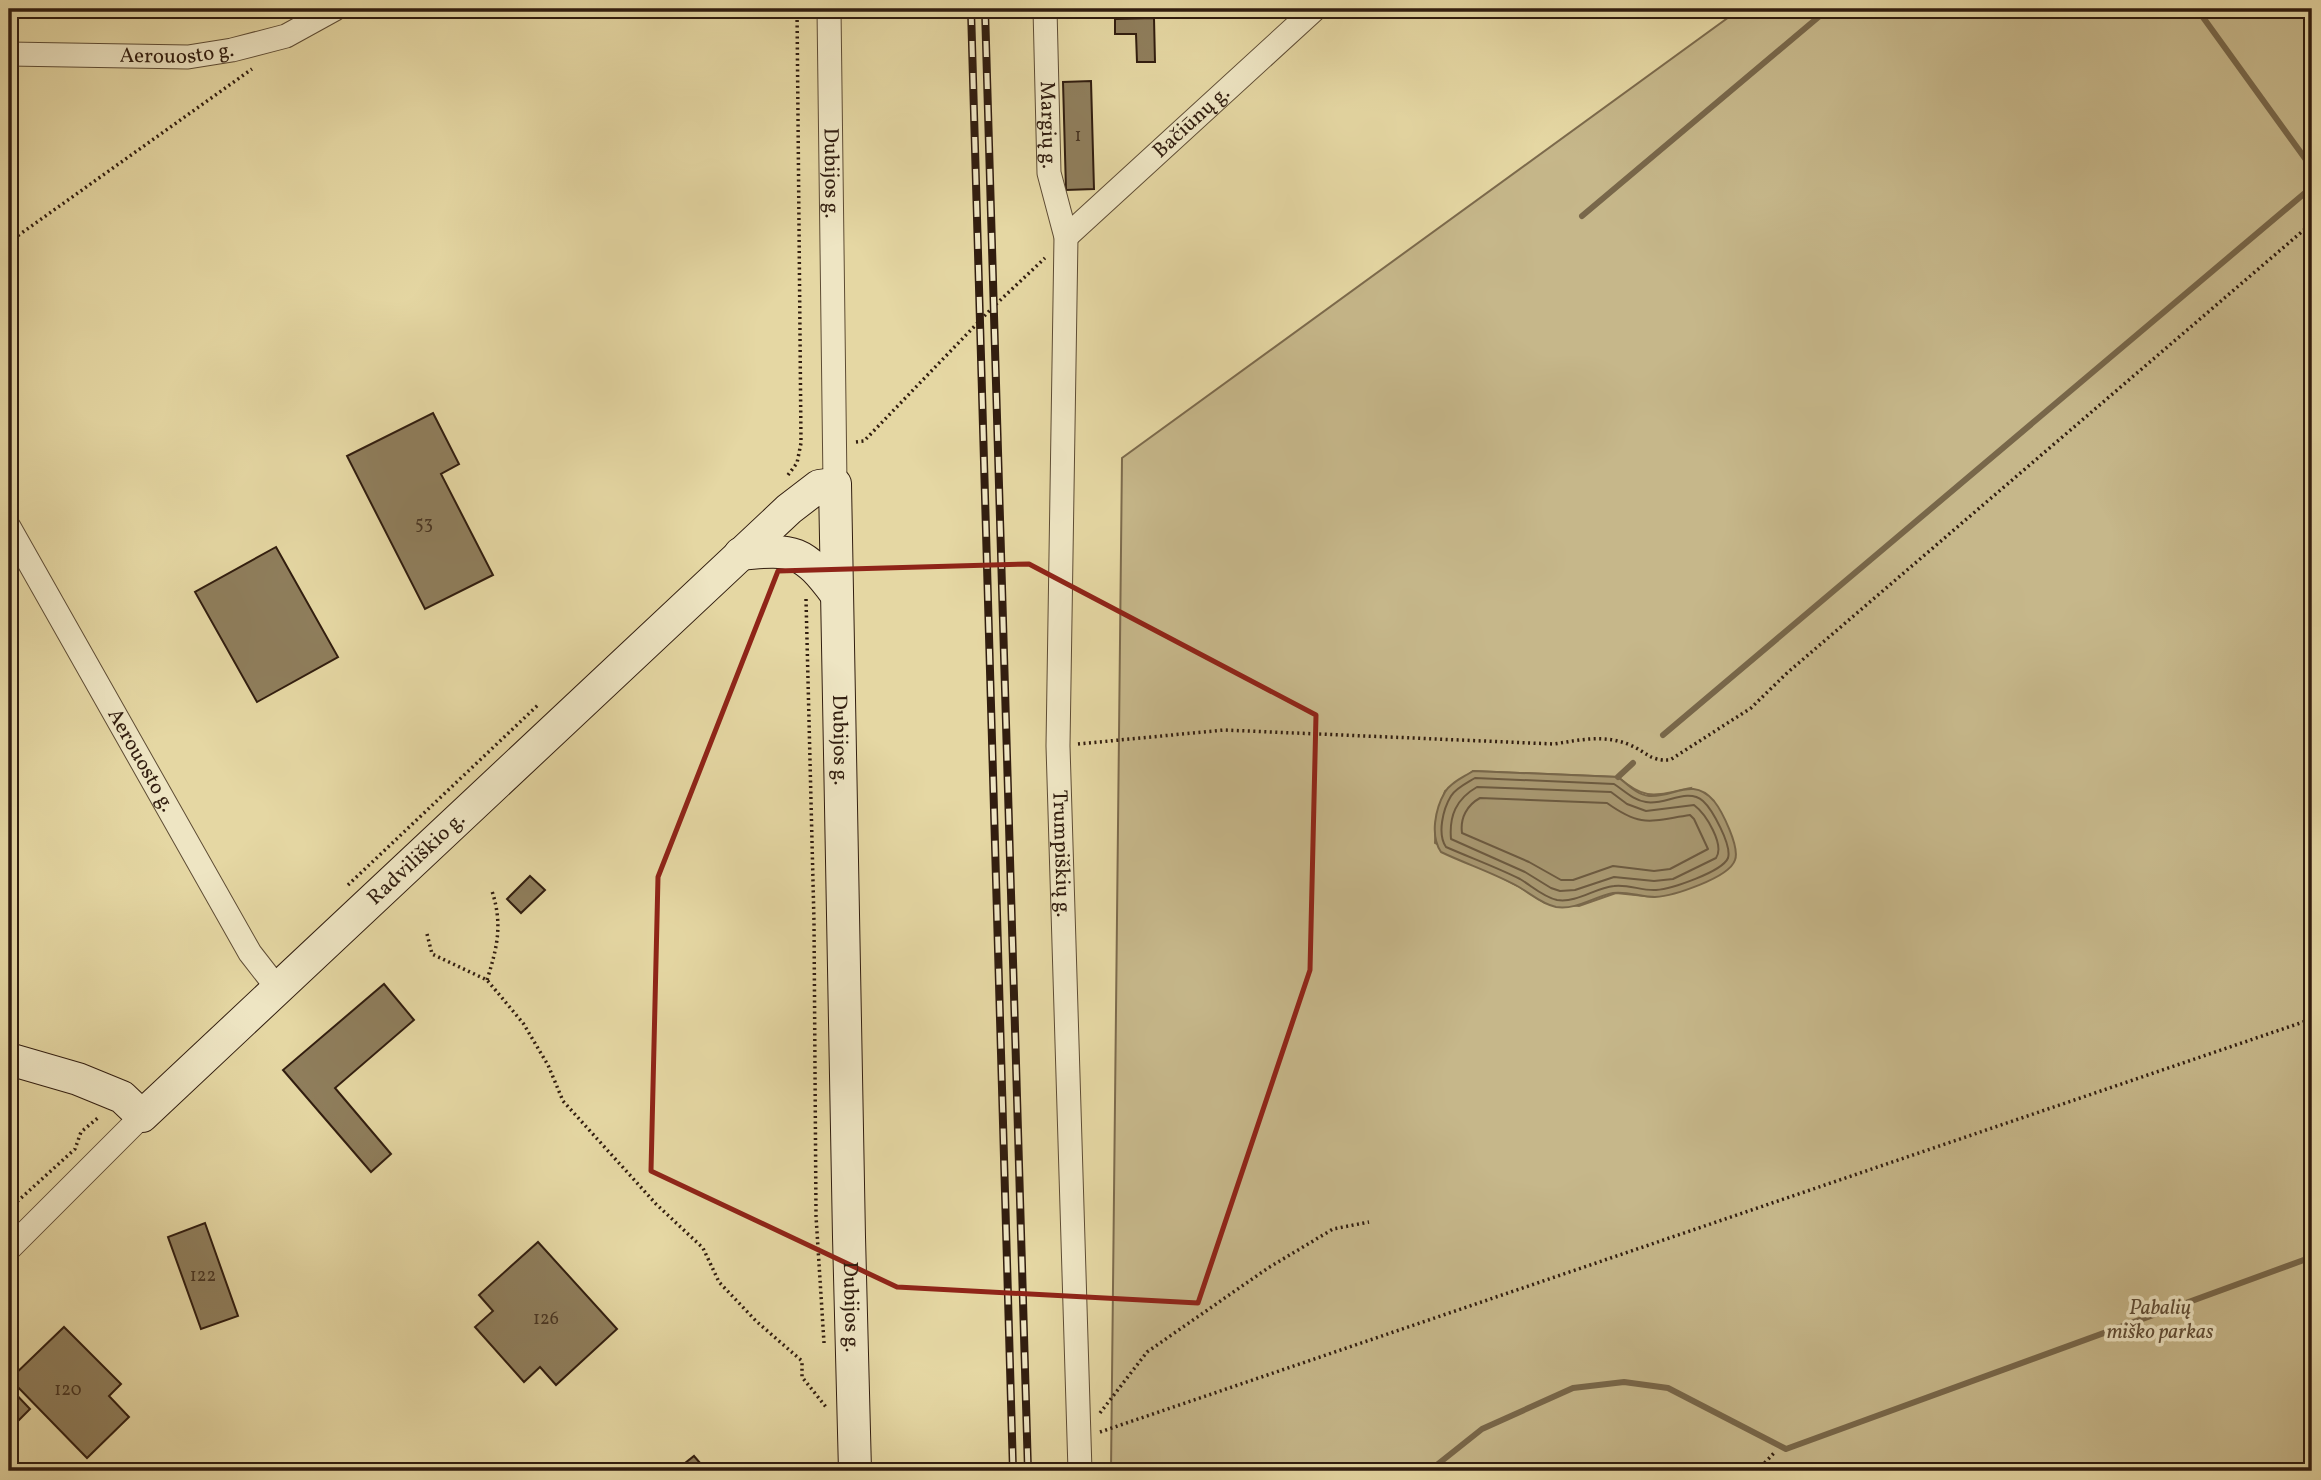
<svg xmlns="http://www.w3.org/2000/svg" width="2321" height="1480" font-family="Vollkorn,serif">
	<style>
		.green { fill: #c6b78a; stroke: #7c6a4c; stroke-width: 2; fill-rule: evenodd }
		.water { fill: #a89871; stroke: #78674a; stroke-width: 2 }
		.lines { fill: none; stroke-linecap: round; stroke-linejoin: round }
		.shore { stroke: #6c5a40; stroke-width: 2 }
		.stream { stroke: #78674a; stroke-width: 6 }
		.building { fill: #8f7e5c; stroke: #311d0f; stroke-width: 2 }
		.minor-casing { stroke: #5e4c34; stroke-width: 25 }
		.secondary-casing { stroke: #311d0f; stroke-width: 34 }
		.path { stroke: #311d0f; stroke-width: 3.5; stroke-dasharray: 2 3.5; stroke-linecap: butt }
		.minor { stroke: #eee5c3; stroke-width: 23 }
		.secondary { stroke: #eee5c3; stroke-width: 32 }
		.rail-casing { stroke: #311d0f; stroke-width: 8 }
		.rail { stroke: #eee5c3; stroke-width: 5; stroke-dasharray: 16; stroke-linecap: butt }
		.marked { fill: none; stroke: #8f2418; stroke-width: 5; stroke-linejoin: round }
		.labels { text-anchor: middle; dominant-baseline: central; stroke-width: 7; stroke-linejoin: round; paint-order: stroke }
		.number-label { font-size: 18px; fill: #483522 }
		.street-label { font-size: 21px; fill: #311d0f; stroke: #eee5c3 }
		.park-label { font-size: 21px; font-style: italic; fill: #5e4b34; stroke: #eee5c3 }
	</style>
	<rect width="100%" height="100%" fill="#e5d7a3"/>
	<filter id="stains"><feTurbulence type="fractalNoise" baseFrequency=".00286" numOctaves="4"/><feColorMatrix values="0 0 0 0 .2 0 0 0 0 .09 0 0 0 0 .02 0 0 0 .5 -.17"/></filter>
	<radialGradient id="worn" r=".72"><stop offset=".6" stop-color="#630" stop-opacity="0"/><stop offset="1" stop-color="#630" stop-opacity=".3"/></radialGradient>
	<path class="green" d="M1740 9H2312V1471H1111L1122 458ZM1473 771 1618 777C1647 802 1655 795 1691 788L1654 897 1616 893 1579 906 1545 903 1518 886 1435 843 1436 819 1445 791Z"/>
	<path class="water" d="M1473 771 1618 777C1627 784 1637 795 1649 796 1674 798 1692 776 1714 801 1722 811 1740 847 1735 860 1729 878 1673 896 1655 897 1641 897 1627 891 1613 893 1593 897 1577 910 1556 907 1542 904 1531 894 1519 887 1494 873 1466 864 1441 852 1430 836 1435 809 1445 792 1451 782 1464 777 1473 771Z"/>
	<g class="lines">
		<path class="shore" d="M1475 778 1614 784C1625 791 1633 800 1646 802 1664 806 1687 787 1703 801 1712 809 1732 845 1728 858 1722 872 1671 889 1656 890 1642 891 1628 884 1614 886 1594 888 1578 903 1557 900 1543 897 1532 886 1520 879 1496 867 1471 858 1446 847 1437 834 1443 809 1451 796 1456 788 1467 783 1475 778Z
			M1477 787 1611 792 1627 804 1646 811 1694 805C1706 814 1725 845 1716 858L1673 879 1654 881 1614 877 1575 890 1560 891 1551 888 1525 872 1451 839C1449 816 1456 799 1477 787Z
			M1480 798 1607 803C1642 828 1650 821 1690 815L1694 819 1708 849 1670 869 1654 871 1613 866 1573 880H1561L1529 862 1462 833C1460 818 1467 805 1480 798Z"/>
		<path class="stream" d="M2197 9 2312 168
			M1582 216 1828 9
			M1663 735 2312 187
			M1618 777 1633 763
			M1433 1471 1438 1464 1482 1429 1573 1388 1624 1382 1668 1388 1786 1449 2312 1257"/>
	</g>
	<path class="building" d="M1154 18 1155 62H1137L1136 34H1115V19Z
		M1091 81 1094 189 1066 190 1063 82Z
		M433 413 459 464 441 474 493 575 425 609 347 456Z
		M276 547 338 657 257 702 195 592Z
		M530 876 545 890 521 913 507 899Z
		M384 984 414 1020 335 1088 391 1154 371 1172 283 1070Z
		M205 1223 238 1316 201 1329 168 1237Z
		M538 1242 617 1329 556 1385 540 1367 524 1382 475 1327 493 1311 479 1295Z
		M64 1327 121 1384 109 1396 129 1417 87 1458 10 1379Z
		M9 1387 30 1409 12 1427 9 1424Z
		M694 1456 707 1471H675Z"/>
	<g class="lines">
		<defs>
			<g id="minor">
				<path id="s1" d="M829 9 835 484"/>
				<path id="s2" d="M1045 9 1049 173 1066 237 1058 746 1080 1471"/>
				<path id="s3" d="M9 54 188 57 232 50 286 36 335 9"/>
				<path id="s4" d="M1066 237 1315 9"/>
				<path id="s5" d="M9 527 250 953 278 989"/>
				<path d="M9 1249 142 1116"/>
			</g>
			<g id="secondary">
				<path d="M740 554C794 548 804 551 836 594"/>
				<path id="s6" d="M9 1059 78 1079 122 1097 142 1116 789 509 819 486 835 484 849 1237 855 1471"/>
			</g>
		</defs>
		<use href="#minor" class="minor-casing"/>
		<use href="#secondary" class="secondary-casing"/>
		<path class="path" d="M9 242 252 69
			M856 442 864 441 993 307 1045 258
			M788 475 797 463 801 443 797 9
			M806 599 814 922 816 1216 824 1343
			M1078 744 1224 730 1554 744C1580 740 1604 734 1630 745 1647 752 1649 761 1670 760L1751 708 1787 673 2312 223
			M348 885 538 705
			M427 934 432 954 487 980 523 1023 548 1065 563 1101 656 1204 703 1248 719 1282 756 1321 802 1361V1377L826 1407
			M487 980C497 948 503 925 492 891
			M9 1209 75 1149 81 1132 99 1117
			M1100 1413 1147 1352 1268 1268 1333 1229 1369 1222
			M1100 1432 2312 1019
			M1757 1471 1775 1452"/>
		<use href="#minor" class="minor"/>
		<use href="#secondary" class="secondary"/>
		<defs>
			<path id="rail" d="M971 9 1013 1471
				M985 9 1028 1471"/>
		</defs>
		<use href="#rail" class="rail-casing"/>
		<use href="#rail" class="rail"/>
	</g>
	<path class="marked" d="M1029 564 1316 715 1310 970 1198 1303 897 1287 651 1171 658 877 778 571Z"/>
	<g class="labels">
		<g class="number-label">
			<text x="1078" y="136">1</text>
			<text x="424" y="524">53</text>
			<text x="203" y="1276">122</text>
			<text x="546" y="1319">126</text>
			<text x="68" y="1390">120</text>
		</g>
		<g class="street-label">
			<text stroke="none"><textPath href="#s3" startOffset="168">Aerouosto g.</textPath></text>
			<text stroke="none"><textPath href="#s2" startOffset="116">Margių g.</textPath></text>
			<text stroke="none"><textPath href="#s4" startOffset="170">Bačiūnų g.</textPath></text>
			<text stroke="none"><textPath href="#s1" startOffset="164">Dubijos g.</textPath></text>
			<text stroke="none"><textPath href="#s6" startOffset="1344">Dubijos g.</textPath></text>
			<text stroke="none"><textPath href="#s5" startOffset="268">Aerouosto g.</textPath></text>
			<text stroke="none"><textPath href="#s2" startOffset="847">Trumpiškių g.</textPath></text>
			<text stroke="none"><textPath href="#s6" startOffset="523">Radviliškio g.</textPath></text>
			<text stroke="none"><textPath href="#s6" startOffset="1911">Dubijos g.</textPath></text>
		</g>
		<g class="park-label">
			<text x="2160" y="1308">Pabalių<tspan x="2160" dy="24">miško parkas</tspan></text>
		</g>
	</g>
	<rect width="2321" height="1480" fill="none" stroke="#e5d7a3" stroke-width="35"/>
	<rect x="10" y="10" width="2300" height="1459" fill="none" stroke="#311d0f" stroke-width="3.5"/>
	<rect x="18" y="18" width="2286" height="1445" fill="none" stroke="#311d0f" stroke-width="2"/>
	<rect width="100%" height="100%" filter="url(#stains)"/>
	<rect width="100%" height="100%" fill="url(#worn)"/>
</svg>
